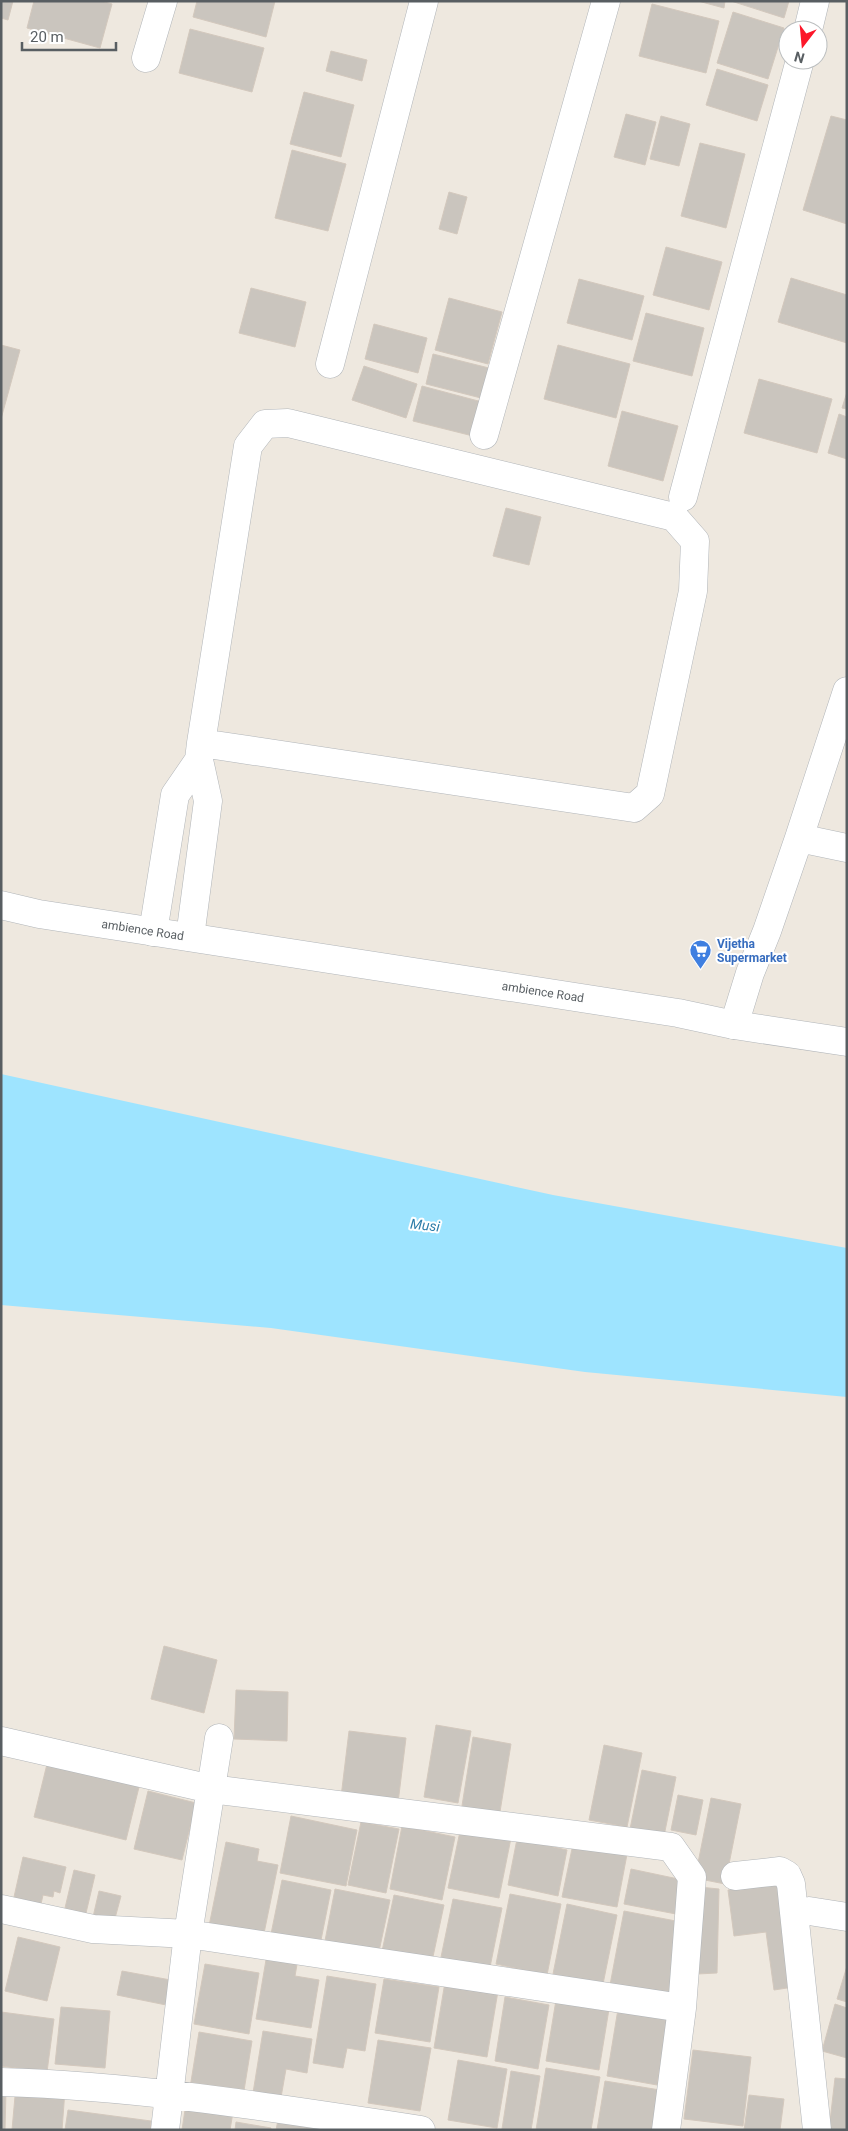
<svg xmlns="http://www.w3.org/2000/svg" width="848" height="2131" font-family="Roboto,sans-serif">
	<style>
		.water { fill: #9ee4ff }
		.building { fill: #cac5be; stroke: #d3c8bd }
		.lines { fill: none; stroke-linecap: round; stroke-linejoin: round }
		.minor-casing { stroke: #b1b5b9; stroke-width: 29 }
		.tertiary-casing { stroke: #b1b5b9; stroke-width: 29 }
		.minor { stroke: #fff; stroke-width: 28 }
		.tertiary { stroke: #fff; stroke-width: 28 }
		.labels { text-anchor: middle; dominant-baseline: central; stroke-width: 4; stroke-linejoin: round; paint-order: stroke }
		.street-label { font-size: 12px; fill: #585e62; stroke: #fff }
		.shop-label { font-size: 12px; font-weight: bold; fill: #366cbe; stroke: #fff; text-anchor: start }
		.water-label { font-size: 14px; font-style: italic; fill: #2d7da9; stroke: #fff }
	</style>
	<rect width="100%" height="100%" fill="#eee8df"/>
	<path class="water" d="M1 1074 553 1195 847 1248V1397L585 1372 271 1328 1 1305Z"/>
	<path class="building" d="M1 1H13L8 20 1 18Z
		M34 1H101L112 4 100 48 27 28Z
		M197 1H275L266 37 193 17Z
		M698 1H725L724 8Z
		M731 1H789L784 18Z
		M652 4 719 21 706 73 639 56Z
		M733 12 784 28 768 79 717 63Z
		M190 29 264 48 252 92 179 73Z
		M331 51 367 60 362 81 326 71Z
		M717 69 768 85 757 121 706 105Z
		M304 92 354 105 341 157 290 144Z
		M626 114 656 122 645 165 614 157Z
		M661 116 690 124 679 166 650 159Z
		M831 116 847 120V224L803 210Z
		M700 143 745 154 726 228 681 216Z
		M292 150 346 164 328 231 275 218Z
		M449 192 467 197 457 234 439 229Z
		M666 247 722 262 709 310 653 295Z
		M791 278 847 295V343L778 322Z
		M579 279 644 296 632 340 567 323Z
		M251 288 306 302 295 347 239 333Z
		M449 298 502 312 488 364 435 350Z
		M646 313 704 328 692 376 633 361Z
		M374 324 427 338 418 373 365 359Z
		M1 345 20 350 1 419Z
		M558 345 630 364 616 418 544 399Z
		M433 354 489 368 481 398 426 384Z
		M364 366 417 384 406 418 352 400Z
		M759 379 832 399 817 453 744 433Z
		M422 386 482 402 473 436 413 421Z
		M847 392V409L842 408Z
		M622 411 678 426 663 481 608 466Z
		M839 414 847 417V459L828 453Z
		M506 508 541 517 529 565 493 556Z
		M164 1646 217 1660 204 1713 151 1699Z
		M236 1690 288 1692 287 1741 234 1739Z
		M436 1725 471 1731 458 1803 424 1797Z
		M349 1731 406 1738 398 1803 341 1797Z
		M473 1737 511 1744 499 1818 461 1812Z
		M604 1745 642 1753 627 1827 589 1820Z
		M48 1760 140 1783 126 1840 34 1817Z
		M642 1770 676 1777 664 1836 630 1829Z
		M148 1791 196 1803 182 1860 134 1849Z
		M678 1795 703 1800 696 1835 671 1830Z
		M711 1798 741 1804 725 1884 695 1878Z
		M291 1816 357 1830 346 1886 280 1873Z
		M361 1822 399 1829 386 1893 348 1885Z
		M462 1822 512 1833 499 1898 448 1888Z
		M402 1826 455 1837 442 1900 390 1889Z
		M517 1839 567 1850 558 1896 508 1885Z
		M574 1839 628 1849 617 1907 562 1897Z
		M226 1842 259 1849 257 1861 278 1865 262 1943 208 1931Z
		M23 1857 66 1867 60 1893 54 1891 53 1897 43 1895 41 1904 14 1897Z
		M631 1869 683 1880 676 1914 624 1904Z
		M74 1870 95 1875 86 1913 65 1908Z
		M282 1880 331 1890 320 1945 271 1934Z
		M787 1883 800 1986 774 1990 766 1932 734 1936 728 1890Z
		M699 1887 719 1889 717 1973 697 1974Z
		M335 1889 390 1900 378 1956 324 1946Z
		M99 1891 121 1896 114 1922 93 1917Z
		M510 1894 561 1904 547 1975 496 1964Z
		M394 1895 444 1905 431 1966 381 1956Z
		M453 1899 502 1908 489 1972 440 1962Z
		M567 1904 617 1915 603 1984 553 1974Z
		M624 1911 686 1923 671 1997 610 1985Z
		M18 1937 60 1947 47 2001 5 1991Z
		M268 1948 299 1953 295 1976 319 1980 311 2028 256 2019Z
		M205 1964 259 1973 249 2034 194 2024Z
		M847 1966V2002L837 1999Z
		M122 1971 176 1981 171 2006 117 1995Z
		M327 1976 376 1984 365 2051 347 2048 343 2068 313 2063Z
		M384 1979 439 1987 430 2042 375 2033Z
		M445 1982 498 1991 487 2057 434 2048Z
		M557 1994 610 2003 599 2070 546 2061Z
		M505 1997 549 2005 538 2069 495 2061Z
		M835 2004 847 2008V2058L822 2051Z
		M61 2007 110 2011 105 2068 55 2064Z
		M618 2009 668 2017 657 2085 607 2076Z
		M1 2012 54 2019 47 2072 1 2066Z
		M263 2031 312 2039 307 2073 286 2069 280 2103 252 2099Z
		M199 2032 252 2041 242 2103 189 2094Z
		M378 2040 431 2048 420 2111 368 2103Z
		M693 2050 751 2057 743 2126 684 2119Z
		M458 2060 507 2069 497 2128 448 2120Z
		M546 2068 600 2077 591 2130H536Z
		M511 2071 540 2076 531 2130 502 2129Z
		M835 2078 847 2079V2130H829Z
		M605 2081 660 2090 654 2130H597Z
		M16 2085 65 2090 62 2130H12Z
		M1 2090H6L5 2130H1Z
		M749 2095 784 2099 780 2130H744Z
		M186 2103 233 2112 230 2130H182Z
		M68 2110 151 2121 150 2130H65Z
		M279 2115 335 2130H276Z
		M236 2122 271 2128V2130H235Z"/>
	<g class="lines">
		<defs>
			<path id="minor" d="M808 30 815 1
				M146 58 163 1
				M330 364 424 1
				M484 435 606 1
				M683 497 800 60
				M199 760 201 743 248 446 265 424 288 423 674 517 695 541 693 591 650 794 634 808 201 743
				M799 838 847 848
				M153 932 175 795 199 760 208 801 190 937
				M734 1025 750 973 767 931 799 838 847 691
				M1 1741 211 1789 671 1847 692 1877 682 2008 666 2130
				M735 1876 780 1871 787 1875 791 1884 817 2130
				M1 1909 93 1929 188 1934 682 2008
				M809 1911 847 1917
				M1 2082C142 2086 281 2109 421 2130
				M165 2130 188 1934 219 1738"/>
			<g id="tertiary">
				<path id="s1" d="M1 905 39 914 678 1013 734 1025 847 1042"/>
			</g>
		</defs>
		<use href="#minor" class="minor-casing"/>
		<use href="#tertiary" class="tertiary-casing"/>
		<use href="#minor" class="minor"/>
		<use href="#tertiary" class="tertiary"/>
	</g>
	<defs>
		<symbol id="supermarket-pin" viewBox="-11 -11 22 30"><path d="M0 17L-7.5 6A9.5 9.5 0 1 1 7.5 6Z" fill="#3f7fe0" stroke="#fff"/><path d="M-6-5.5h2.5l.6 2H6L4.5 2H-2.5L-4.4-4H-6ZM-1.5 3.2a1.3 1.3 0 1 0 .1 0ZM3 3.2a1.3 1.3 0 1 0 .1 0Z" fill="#fff"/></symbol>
	</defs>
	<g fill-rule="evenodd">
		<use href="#supermarket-pin" x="688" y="938" width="25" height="34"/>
	</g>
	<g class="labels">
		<g class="street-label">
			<text stroke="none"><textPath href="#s1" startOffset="144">ambience Road</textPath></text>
			<text stroke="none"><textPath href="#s1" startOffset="549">ambience Road</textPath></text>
		</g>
		<g class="shop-label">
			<text x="717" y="944">Vijetha<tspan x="717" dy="14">Supermarket</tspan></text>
		</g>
		<g class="water-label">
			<text transform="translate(425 1225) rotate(6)">Musi</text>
		</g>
	</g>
	<rect width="848" height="2131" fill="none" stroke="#585e62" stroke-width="5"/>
	<g transform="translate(803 45) rotate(196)"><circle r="24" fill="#ffffff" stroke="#bcbfc0"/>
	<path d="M0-4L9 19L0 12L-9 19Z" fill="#fc172a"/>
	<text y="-8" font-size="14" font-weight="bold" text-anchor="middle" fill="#585e62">N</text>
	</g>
	<path d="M22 42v8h94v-8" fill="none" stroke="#585e62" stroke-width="2.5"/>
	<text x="30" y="42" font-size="15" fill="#585e62" stroke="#ffffff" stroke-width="4" paint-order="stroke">20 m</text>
</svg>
